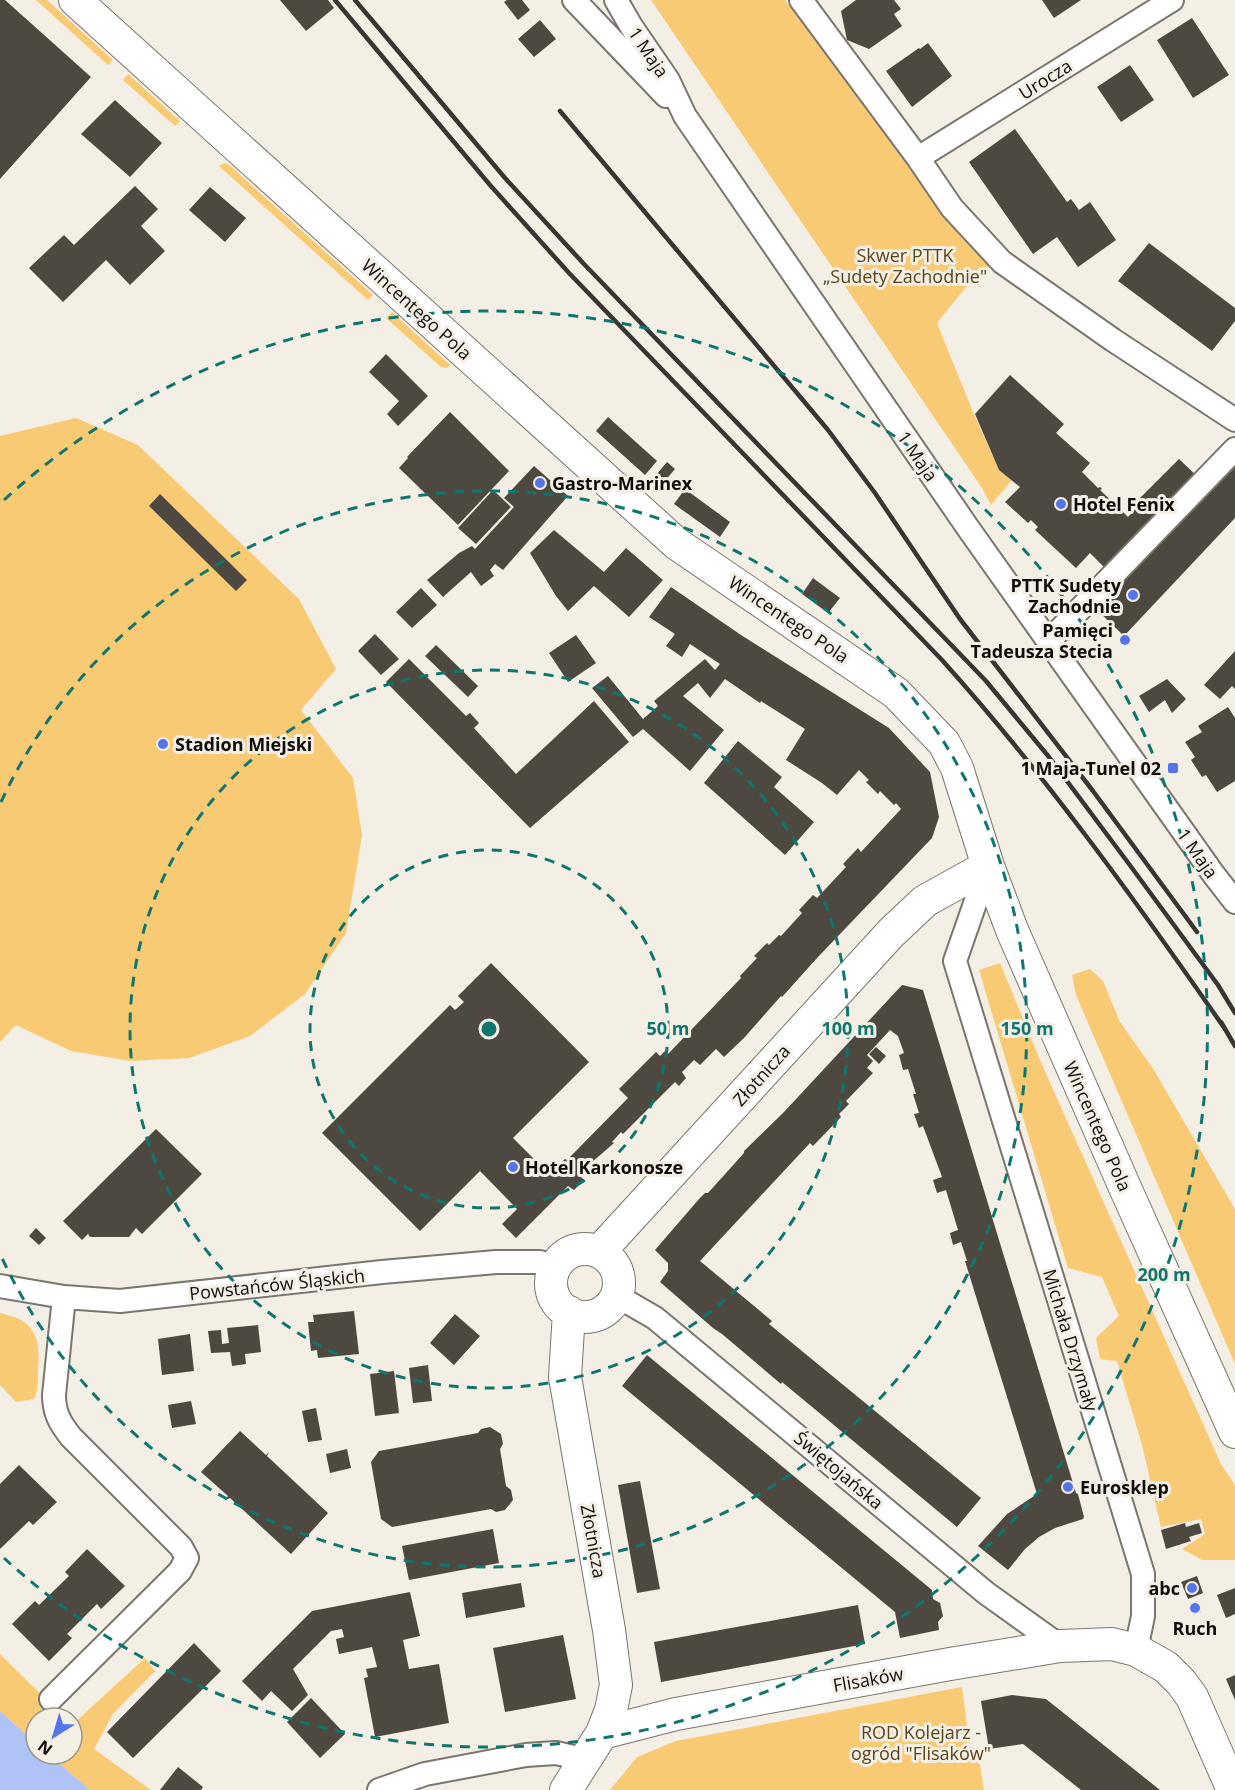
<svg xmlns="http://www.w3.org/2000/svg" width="1235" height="1790" font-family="'Open Sans',sans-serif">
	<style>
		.green { fill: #f9ca74 }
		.water { fill: #b0c3f7 }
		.building { fill: #4d4941 }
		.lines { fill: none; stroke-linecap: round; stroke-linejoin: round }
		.street-casing { stroke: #7a756d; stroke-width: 26 }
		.secondary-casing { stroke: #7a756d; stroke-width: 34 }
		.street { stroke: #fff; stroke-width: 22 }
		.secondary { stroke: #fff; stroke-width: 32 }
		.rail { stroke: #383632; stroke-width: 4.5 }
		.ring { fill: none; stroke: #0f766e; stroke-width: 3; stroke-dasharray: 10 8 }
		.poi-dot { fill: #5474e9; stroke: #f4efe5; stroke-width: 2 }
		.labels { text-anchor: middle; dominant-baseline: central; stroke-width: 6; stroke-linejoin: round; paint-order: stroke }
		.street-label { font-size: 18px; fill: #0f0d0a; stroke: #f4efe5 }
		.park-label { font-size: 18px; fill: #59441c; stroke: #f4efe5 }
		.poi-label { font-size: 18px; font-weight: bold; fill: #0f0d0a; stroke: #f4efe5; text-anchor: start }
		.centre { fill: #0f766e; stroke: #f4efe5; stroke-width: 3 }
		.ring-label { font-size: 18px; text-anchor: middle; font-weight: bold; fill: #0f766e; stroke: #f4efe5; stroke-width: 6; stroke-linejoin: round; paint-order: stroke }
	</style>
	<rect width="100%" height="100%" fill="#f4efe5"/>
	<path class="green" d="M36 0H47L113 60 108 65Z
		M651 0H785L907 162 948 220 990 265 986 271 966 287 937 323 973 412 999 470 1012 480 991 505 982 488Z
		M128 74 180 121 175 126 123 80Z
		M224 163 228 164 373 295 368 300 219 166Z
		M392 312 450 365 447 368 441 367 386 318Z
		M76 418 138 445 299 599 336 669 301 710 353 778 362 835 346 933 305 994 250 1036 189 1058 131 1061 71 1051 16 1025 0 1042V436Z
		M1000 963 1043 1067 1221 1464 1235 1485V1560H1203L1182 1549 1205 1534 1201 1519 1161 1527 1142 1445 1117 1361 1100 1359 1096 1338 1119 1316 1102 1277 1068 1268 979 970Z
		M1090 969 1103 981 1120 1022 1152 1067 1235 1209V1364L1076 995 1072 975Z
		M0 1313C36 1320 41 1339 38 1372 38 1381 38 1390 34 1399L16 1402 0 1385Z
		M0 1654 65 1718H36V1744L0 1711Z
		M145 1658 155 1671 113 1714 94 1749 151 1790H90L48 1754H72V1725Z
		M962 1687 971 1756 980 1765 984 1790H610L637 1757 676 1741Z"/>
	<path class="water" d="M0 1711 36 1744V1754H48L90 1790H0Z"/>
	<path class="building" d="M0 0H5L91 77 0 179Z
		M280 0H328L334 8 306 31Z
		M507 0H522L530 10 518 20 504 2Z
		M856 0H894L901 9 894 14 902 26 869 49 847 40 841 11Z
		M1042 0H1081L1054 18Z
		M1192 18 1229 75 1193 98 1157 40Z
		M540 20 556 39 534 57 518 39Z
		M928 43 952 76 912 107 886 71 919 48 920 49Z
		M1130 65 1154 100 1121 122 1097 87Z
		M115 100 162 143 130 177 81 134Z
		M1015 129 1067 202 1071 199 1079 210 1090 202 1116 240 1078 267 1057 237 1033 254 969 162Z
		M135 186 158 209 141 226 165 251 130 285 106 260 63 302 29 268 64 235 74 245Z
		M210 187 246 218 225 242 189 210Z
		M1149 243 1235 308V321L1212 351 1118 281Z
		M386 354 428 396 398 426 387 414 399 401 369 372Z
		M1010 375 1064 424 1056 433 1090 463 1082 472 1098 488 1100 487 1102 489 1100 490 1115 504 1117 503 1119 505 1118 507 1128 517 1142 502 1139 499 1179 459 1198 477 1158 517 1141 529 1105 568 1090 553 1076 568 1035 530 1038 527 1031 520 1028 523 1005 502 1020 487 999 470 975 414Z
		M450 412 509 471 458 525 399 468 408 458 407 457Z
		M608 417 657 461 645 475 596 431Z
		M1235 458V518L1124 636 1094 607Z
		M667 462 675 469 664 482 656 475Z
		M534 466 568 496 503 570 495 564 490 570 494 576 481 586 471 572 443 597 427 580 459 553 472 546 475 549 514 507 504 498Z
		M685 489 730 522 720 537 674 504Z
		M493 490 511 507 476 544 458 528Z
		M160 494 247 580 236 591 149 506Z
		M554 530 604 572 626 548 663 580 629 617 594 586 568 611 556 596 530 553Z
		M813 578 840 598 828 613 802 594Z
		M671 587 741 635 889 728 930 772 939 817 932 838 817 958 782 997 781 996 744 1038 724 1057 716 1049 700 1065 694 1060 682 1072 686 1078 679 1086 675 1082 623 1134 621 1132 612 1142 614 1143 591 1163 593 1164 581 1177 584 1180 574 1190 568 1186 516 1238 502 1224 517 1209 480 1171 420 1231 322 1133 450 1005 455 1010 464 1002 458 996 491 963 589 1062 513 1138 549 1174 565 1159 567 1160 628 1098 619 1089 656 1052 660 1056 665 1051 668 1054 741 978 740 976 757 958 754 956 767 943 769 945 779 935 781 936 802 913 799 910 813 895 817 898 846 867 843 864 858 848 861 852 901 809 896 803 894 805 880 791 878 794 866 782 869 780 859 770 837 795 822 783 786 760 805 729 761 701 760 703 725 679 710 698 698 683 683 696 724 730 690 771 643 729 633 737 592 688 608 676 643 719 658 706 654 701 705 659 715 670 720 664 690 644 682 657 666 646 675 634 649 617Z
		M421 588 437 605 412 628 396 612Z
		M375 634 399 659 381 675 358 651Z
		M576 635 596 663 568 682 549 653Z
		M436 645 478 686 468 697 425 656Z
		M1235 651V689L1232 686 1220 699 1204 685Z
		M409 659 466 716 470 713 479 723 474 728 516 774 594 701 629 742 530 828 386 682Z
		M1167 679 1186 699 1172 713 1165 700 1149 712 1139 696Z
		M1228 707 1235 718V781L1217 792 1206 775 1202 777 1191 760 1195 757 1185 742 1202 732 1198 726Z
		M738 741 782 777 774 787 814 822 785 855 704 783Z
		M902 985 923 990 1076 1493 1078 1494 1084 1517 1083 1519 1055 1528 1039 1537 1025 1549 1008 1570 978 1546 1007 1514 1037 1494 965 1261H967L961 1242 953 1245 950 1233 958 1230 946 1190 937 1193 933 1180 942 1177 923 1126 919 1128 914 1114 919 1113 913 1094H916L908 1069 903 1070 899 1055 904 1053 898 1036 890 1030 867 1055 873 1061 867 1068 873 1073 846 1101 849 1104 839 1114 841 1117 813 1146 810 1143 700 1261 772 1321 769 1324 981 1498 957 1527 782 1382 781 1384 722 1334 713 1328 660 1282 668 1271V1263L655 1250 699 1199 705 1193H708L744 1153V1151L784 1112Z
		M876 1047 886 1056 879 1064 869 1054Z
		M156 1129 202 1174 142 1234 136 1228 129 1237H90L88 1234 82 1240 63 1221Z
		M36 1228 46 1238 39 1245 29 1236Z
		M354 1311 359 1354 318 1358 317 1350 311 1351 308 1322H314L313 1315Z
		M455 1314 480 1336 454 1365 430 1343Z
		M258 1325 261 1352 245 1354 246 1364 232 1366 230 1352 211 1353 208 1331 221 1330 222 1344 229 1343 227 1328Z
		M190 1334 194 1371 162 1375 158 1339Z
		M647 1355 932 1590 933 1599 940 1603 943 1616 938 1622 939 1630 900 1638 895 1612 622 1386Z
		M428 1365 432 1401 413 1403 409 1368Z
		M394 1371 399 1413 375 1416 370 1374Z
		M191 1401 196 1424 172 1428 168 1405Z
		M316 1408 322 1440 308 1442 302 1411Z
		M490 1427 501 1434 503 1444 500 1449 506 1486 511 1490 513 1500 505 1510 496 1512 491 1509 392 1527 381 1519 371 1462 379 1451 478 1433 481 1429Z
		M240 1431 266 1455 269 1452 267 1456 328 1513 291 1554 230 1498 225 1500 228 1496 201 1472Z
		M347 1449 351 1468 330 1473 326 1454Z
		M19 1465 57 1502 33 1525 29 1521 0 1549V1484Z
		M640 1481 660 1589 637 1593 618 1485Z
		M1185 1523 1186 1527 1199 1523 1202 1533 1189 1537 1191 1541 1166 1549 1161 1530Z
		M493 1529 499 1563 409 1580 402 1546Z
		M87 1549 125 1586 101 1609 97 1604 67 1634 72 1638 49 1661 12 1624 35 1601 39 1605 69 1576 65 1572Z
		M1197 1576 1203 1593 1188 1599 1181 1582Z
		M521 1583 525 1607 466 1618 462 1593Z
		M1235 1588V1614L1226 1618 1217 1595Z
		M410 1592 420 1636 403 1640 409 1669 439 1664 449 1723 375 1737 364 1678 368 1677 366 1669 377 1667 372 1647 339 1654 336 1639 344 1637 342 1629 331 1631 293 1669 308 1695 292 1711 271 1691 262 1701 242 1681 312 1611Z
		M1197 1601 1201 1612 1194 1615 1190 1604Z
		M858 1605 865 1644 661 1682 654 1642Z
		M563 1635 576 1699 505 1712 493 1648Z
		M194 1643 221 1671 133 1758 107 1732Z
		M1235 1675V1700L1226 1679Z
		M1012 1695 1046 1699 1160 1790H1081L1023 1744 989 1749 981 1701Z
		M311 1698 345 1734 320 1758 287 1722Z
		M178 1767 203 1787 201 1790H160Z"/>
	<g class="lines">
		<defs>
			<path id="street" d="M574 0 666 96
				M616 0 631 26 668 80 685 116 968 528 1214 875 1235 902
				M801 0 918 158 952 208 1002 262 1113 340 1235 420
				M918 158 1172 0
				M1049 641 1235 449
				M988 866 955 961 1143 1574V1616L1136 1650
				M0 1286 64 1297 120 1301 382 1272 496 1262H540L554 1270
				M617 1296 655 1318 986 1593 1060 1646
				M51 1699 180 1571 187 1558 181 1547 71 1437C60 1423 54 1413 54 1395L64 1297
				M379 1790 425 1774 526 1755 556 1753 587 1760"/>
			<path id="secondary" d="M75 0 677 544 896 693 944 743 957 768 988 866 1012 930 1127 1192 1235 1432
				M551 1283a34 34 0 1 1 68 0a34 34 0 1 1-68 0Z
				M599 1252 891 933 925 901 988 866
				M602 1733 676 1714 950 1664 1060 1646 1112 1644 1136 1650 1166 1667 1181 1682 1192 1697 1233 1790
				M566 1790 602 1733 611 1710 616 1685 609 1630 565 1377 569 1312"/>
		</defs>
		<use href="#street" class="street-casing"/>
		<use href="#secondary" class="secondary-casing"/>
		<use href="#street" class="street"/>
		<use href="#secondary" class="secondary"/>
		<path class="rail" d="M335 0 490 185 569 273 942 660C1046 776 1136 901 1225 1029
			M355 0 505 178 583 263 986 681 1049 757 1129 864 1218 985 1235 1013
			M560 111 828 430 875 493 960 619 1093 791 1197 932
			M1221 1022 1235 1046"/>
	</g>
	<g class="ring">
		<circle cx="489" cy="1029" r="179"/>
		<circle cx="489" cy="1029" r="359"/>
		<path d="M1 802A538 538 0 1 1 1 1256"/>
		<path d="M4 500A718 718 0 1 1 4 1558"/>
	</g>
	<g class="poi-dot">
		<circle cx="540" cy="483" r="6"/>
		<circle cx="1061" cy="504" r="6"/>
		<circle cx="1133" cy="595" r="6"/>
		<circle cx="1125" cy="640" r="6"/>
		<circle cx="163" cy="744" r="6"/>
		<rect x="1167" y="762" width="12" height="12" rx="3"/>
		<circle cx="513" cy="1167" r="6"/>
		<circle cx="1068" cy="1487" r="6"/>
		<circle cx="1192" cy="1588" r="6"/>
		<circle cx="1195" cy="1608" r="6"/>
	</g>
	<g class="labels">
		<g class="street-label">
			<text transform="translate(649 52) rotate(56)">1 Maja</text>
			<text transform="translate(1045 79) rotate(-32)">Urocza</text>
			<text transform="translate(417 309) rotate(42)">Wincentego Pola</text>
			<text transform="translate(918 456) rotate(56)">1 Maja</text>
			<text transform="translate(789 619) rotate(34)">Wincentego Pola</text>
			<text transform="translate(1198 853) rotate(55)">1 Maja</text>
			<text transform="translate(761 1075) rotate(-48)">Złotnicza</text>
			<text transform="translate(1098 1126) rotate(66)">Wincentego Pola</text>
			<text transform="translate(277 1284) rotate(-6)">Powstańców Śląskich</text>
			<text transform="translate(1071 1340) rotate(73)">Michała Drzymały</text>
			<text transform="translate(839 1470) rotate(40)">Świętojańska</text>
			<text transform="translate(594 1541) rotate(80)">Złotnicza</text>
			<text transform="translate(868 1679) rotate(-10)">Flisaków</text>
		</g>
		<g class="park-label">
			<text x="905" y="255">Skwer PTTK<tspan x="905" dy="21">„Sudety Zachodnie"</tspan></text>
			<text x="921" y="1732">ROD Kolejarz -<tspan x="921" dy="21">ogród "Flisaków"</tspan></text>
		</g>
		<g class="poi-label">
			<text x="552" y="483">Gastro-Marinex</text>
			<text x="1073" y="504">Hotel Fenix</text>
			<text x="1121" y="585" text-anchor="end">PTTK Sudety<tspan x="1121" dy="21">Zachodnie</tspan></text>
			<text x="1113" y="630" text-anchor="end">Pamięci<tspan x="1113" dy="21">Tadeusza Stecia</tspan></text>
			<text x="175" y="744">Stadion Miejski</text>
			<text x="1161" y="768" text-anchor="end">1 Maja-Tunel 02</text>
			<text x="525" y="1167">Hotel Karkonosze</text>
			<text x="1080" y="1487">Eurosklep</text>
			<text x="1180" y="1588" text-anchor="end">abc</text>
			<text x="1195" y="1628" text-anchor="middle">Ruch</text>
		</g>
	</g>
	<circle cx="489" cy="1029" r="9" class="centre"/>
	<g class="ring-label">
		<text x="668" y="1035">50 m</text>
		<text x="848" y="1035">100 m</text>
		<text x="1027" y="1035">150 m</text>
		<text x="1164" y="1281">200 m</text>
	</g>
	<g transform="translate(54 1736) rotate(217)"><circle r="28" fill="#f4efe5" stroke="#98958d" stroke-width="1.5"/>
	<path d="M0-4.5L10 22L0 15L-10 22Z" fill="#5474e9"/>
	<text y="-9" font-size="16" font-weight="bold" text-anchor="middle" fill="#0f0d0a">N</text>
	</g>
</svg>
